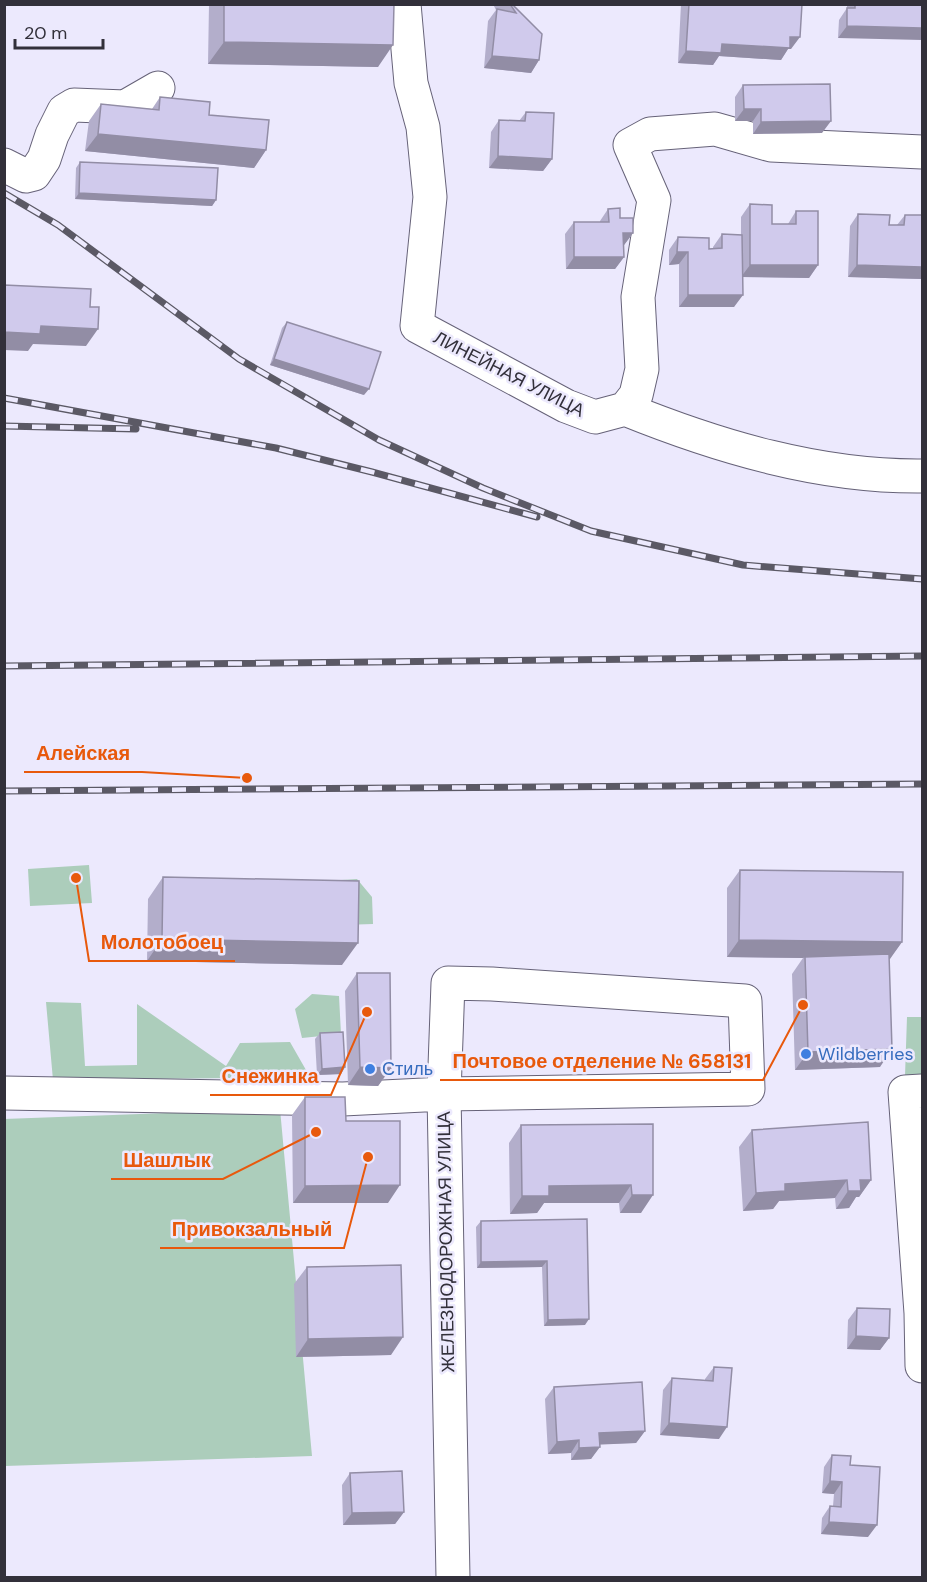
<svg xmlns="http://www.w3.org/2000/svg" width="927" height="1582" font-family="'DM Sans',sans-serif">
	<style>
		.green { fill: #accdbb }
		.lines { fill: none; stroke-linecap: round; stroke-linejoin: round }
		.minor-casing { stroke: #666278; stroke-width: 35 }
		.minor { stroke: #fff; stroke-width: 33 }
		.rail-casing { stroke: #5b5965; stroke-width: 7 }
		.rail { stroke: #ece9fd; stroke-width: 4.5; stroke-dasharray: 14; stroke-linecap: butt }
		.wall { fill: #b3aecb }
		.shaded-wall { fill: #928da5 }
		.building { fill: #d0caec; stroke: #928da5; stroke-width: 1.5 }
		.shop-dot { fill: #3f7fe0; stroke: #ece9fd; stroke-width: 2 }
		.labels { text-anchor: middle; dominant-baseline: central; stroke-width: 5; stroke-linejoin: round; paint-order: stroke }
		.street-label { font-size: 18px; fill: #32303a; stroke: #ece9fd }
		.shop-label { font-size: 18px; fill: #366cbe; stroke: #ece9fd; text-anchor: start }
		.leader { fill: none; stroke: #e8590c; stroke-width: 2 }
		.callout-dot { fill: #e8590c; stroke: #ece9fd; stroke-width: 2 }
		.callout-label { font-size: 20px; text-anchor: middle; font-weight: bold; fill: #e8590c; stroke: #ece9fd; stroke-width: 5; stroke-linejoin: round; paint-order: stroke }
	</style>
	<rect width="100%" height="100%" fill="#ece9fd"/>
	<path class="green" d="M89 865 92 903 30 906 28 869Z
		M357 879 372 897 373 924 342 925 341 880Z
		M312 994 339 996 341 1034 302 1038 295 1009Z
		M46 1002 81 1003 85 1066 137 1065V1004L226 1066 240 1043 290 1042 310 1077 53 1080Z
		M907 1017H922V1076H905Z
		M280 1109 312 1456 5 1466 4 1119Z"/>
	<g class="lines">
		<defs>
			<path id="minor" d="M404 4 411 83 423 127 430 197 417 326 566 406 595 417 625 409 636 395 642 369 638 297 654 200 630 145 650 134 715 129 771 145 922 152
				M4 165 26 176 34 174 44 159 52 135 64 111 74 105 125 107 158 88
				M625 409C719 447 820 477 922 476
				M922 1091 905 1092 921 1313 922 1366
				M4 1093 343 1099 444 1094 748 1089 745 1001 492 984 448 983 444 1094 453 1578"/>
		</defs>
		<use href="#minor" class="minor-casing"/>
		<use href="#minor" class="minor"/>
		<defs>
			<path id="rail" d="M4 193 58 225 239 359 379 440 483 488 591 531 743 565 922 579
				M4 398 276 448 372 472 537 517
				M4 426 136 429
				M4 666 922 656
				M4 791 922 784"/>
		</defs>
		<use href="#rail" class="rail-casing"/>
		<use href="#rail" class="rail"/>
	</g>
	<path class="wall" d="M209 4H394L378 67 208 64Z
		M493 4H515L514 6 539 60 531 73 484 68 488 21 496 10Z
		M681 4H802L791 49H788L781 60 719 56 713 65 678 63Z
		M847 4H922L838 38 839 20 847 8Z
		M743 85 822 133 753 134V121H735V97Z
		M160 97 266 150 254 168 85 151 89 121 101 104 152 109Z
		M526 112 552 159 543 171 489 168 491 132 499 120 519 121Z
		M80 162 216 200 212 206 75 199 76 168Z
		M750 204 772 224H788L796 211 818 265 809 278 743 277 734 307H679V264L669 265V250L678 237 709 249 713 248V247L722 234 741 235V217Z
		M608 209 620 218 633 233 624 245H623L624 257 615 269H566L565 234 574 222H600V221Z
		M858 214 889 225H897L905 215H922V279L848 277 850 226Z
		M287 322 364 395 270 365 282 328Z
		M740 870 902 942 889 959 880 1067 795 1070 792 974 803 958 727 957V888Z
		M163 877 342 965 147 961 148 899Z
		M357 973 391 1068 378 1086 348 1085 345 991Z
		M320 1033 345 1067 341 1074 317 1075 315 1039Z
		M305 1097 388 1203H293L292 1115Z
		M653 1124 641 1213H620L619 1203H544L537 1213 510 1214 509 1143 521 1125Z
		M752 1130 871 1180 859 1197H856L849 1208 836 1209 835 1198 779 1201 773 1209 743 1211 739 1147Z
		M587 1219 585 1325 544 1326 542 1267 477 1268 476 1227 481 1221Z
		M307 1267 391 1355 296 1357 294 1284Z
		M857 1308 889 1338 880 1350 847 1349 848 1320Z
		M714 1367 719 1439 660 1435 663 1390 672 1378 705 1380V1379Z
		M554 1387 645 1431 636 1443 600 1444 591 1459 571 1460V1453L548 1454 545 1399Z
		M832 1455 850 1465 868 1537 821 1534 822 1518 830 1506H833L834 1494 822 1493 824 1467Z
		M350 1473 404 1512 395 1524 343 1525 342 1485Z"/>
	<path class="shaded-wall" d="M847 26 922 28V40L838 38Z
		M790 37H800L791 49H788L781 60 719 56 713 65 678 63 686 51 722 44Z
		M224 42 393 45 378 67 208 64Z
		M492 56 539 60 531 73 484 68Z
		M744 109H761L753 121H735Z
		M831 121 822 133 753 134 761 122Z
		M98 134 266 150 254 168 85 151Z
		M498 156 552 159 543 171 489 168Z
		M79 193 216 200 212 206 75 199Z
		M623 233H633L624 245H615Z
		M677 252H688L679 264 669 265Z
		M574 257H624L615 269H566Z
		M750 265H818L809 278 741 277Z
		M857 265 922 267V279L848 277Z
		M688 295H743L734 307H679Z
		M41 326 98 329 86 346 33 344 28 351 4 350V332Z
		M274 359 369 389 364 395 270 365Z
		M162 939 358 943 342 965 147 961Z
		M739 940 902 942 890 959 805 958V957L803 958 727 957Z
		M892 1049 880 1067 795 1070 808 1052Z
		M345 1067 341 1074 317 1075 322 1069Z
		M360 1067 391 1068 378 1086 348 1085Z
		M847 1180 835 1198 779 1201 773 1209 743 1211 756 1193 785 1184Z
		M860 1180H871L859 1197H856L849 1208 836 1209 848 1191Z
		M400 1185 388 1203H293L305 1186Z
		M631 1185 619 1203H544L537 1213 510 1214 522 1196 549 1186Z
		M632 1195H653L641 1213H620Z
		M547 1261 542 1267 477 1268 481 1262Z
		M589 1319 585 1325 544 1326 548 1320Z
		M856 1336 889 1338 880 1350 847 1349Z
		M403 1337 391 1355 296 1357 308 1339Z
		M669 1423 727 1427 719 1439 660 1435Z
		M645 1431 636 1443 591 1445 599 1433Z
		M579 1440 571 1453 548 1454 557 1442Z
		M600 1447 591 1459 571 1460 579 1448Z
		M830 1481 842 1482 834 1494 822 1493Z
		M404 1512 395 1524 343 1525 352 1513Z
		M829 1522 877 1525 868 1537 821 1534Z"/>
	<path class="building" d="M224 4H394L393 45 224 42Z
		M510 4H515L514 6 542 34 539 60 492 56 497 9 516 13Z
		M689 4H802L800 37H790V48L722 44 721 53 686 51Z
		M855 4H922V28L847 26V8H855Z
		M830 84 831 121 761 122V109H744L743 85Z
		M160 97 210 102 209 115 269 120 266 150 98 134 101 104 159 110Z
		M526 112 554 113 552 159 498 156 499 120 525 121Z
		M80 162 218 168 216 200 79 193Z
		M750 204 772 205V224H796V211H818V265H750Z
		M620 208V218H633V233H623L624 257H574V222H609L608 209Z
		M858 214 890 215 889 225H904L905 215H922V267L857 265Z
		M722 234 742 235 743 295H688V252H677L678 237 709 238V249L722 248Z
		M4 285 91 289 90 307H99L98 329 41 326 40 334 4 332Z
		M287 322 381 352 369 389 274 359Z
		M740 870 903 872 902 942 739 940Z
		M163 877 359 881 358 943 162 939Z
		M889 954 892 1049 808 1052 805 957Z
		M357 973H390L391 1068 360 1067Z
		M343 1032 345 1067 322 1069 320 1033Z
		M305 1097H345L346 1121H400V1185L305 1186Z
		M868 1122 871 1180H860L861 1191H848L847 1180 785 1184V1191L756 1193 752 1130Z
		M653 1124V1195H632L631 1185 549 1186V1196H522L521 1125Z
		M587 1219 589 1319 548 1320 547 1261 481 1262V1221Z
		M401 1265 403 1337 308 1339 307 1267Z
		M857 1308 890 1309 889 1338 856 1336Z
		M714 1367 732 1368 727 1427 669 1423 672 1378 713 1381Z
		M642 1382 645 1431 599 1433 600 1447 579 1448V1440L557 1442 554 1387Z
		M832 1455 851 1456 850 1465 880 1467 877 1525 829 1522 830 1506 841 1507 842 1482 830 1481Z
		M402 1471 404 1512 352 1513 350 1473Z"/>
	<g class="shop-dot">
		<circle cx="806" cy="1054" r="6"/>
		<circle cx="370" cy="1069" r="6"/>
	</g>
	<g class="labels">
		<g class="street-label">
			<text transform="translate(509 374) rotate(27)">ЛИНЕЙНАЯ УЛИЦА</text>
			<text transform="translate(446 1242) rotate(-91)">ЖЕЛЕЗНОДОРОЖНАЯ УЛИЦА</text>
		</g>
		<g class="shop-label">
			<text x="818" y="1054">Wildberries</text>
			<text x="382" y="1069">Стиль</text>
		</g>
	</g>
	<path class="leader" d="M247 778L142 772H24M76 878L89 961H235M803 1005L763 1080H440M367 1012L331 1095H210M316 1132L223 1179H111M368 1157L344 1248H160"/>
	<g class="callout-dot">
		<circle cx="247" cy="778" r="6"/>
		<circle cx="76" cy="878" r="6"/>
		<circle cx="803" cy="1005" r="6"/>
		<circle cx="367" cy="1012" r="6"/>
		<circle cx="316" cy="1132" r="6"/>
		<circle cx="368" cy="1157" r="6"/>
	</g>
	<g class="callout-label">
		<text x="83" y="760">Алейская</text>
		<text x="162" y="949">Молотобоец</text>
		<text x="602" y="1068">Почтовое отделение № 658131</text>
		<text x="270" y="1083">Снежинка</text>
		<text x="167" y="1167">Шашлык</text>
		<text x="252" y="1236">Привокзальный</text>
	</g>
	<rect width="927" height="1582" fill="none" stroke="#32303a" stroke-width="12"/>
	<path d="M15 39v9h88v-9" fill="none" stroke="#32303a" stroke-width="3"/>
	<text x="24" y="39" font-size="18" fill="#32303a" stroke="#ece9fd" stroke-width="4.5" paint-order="stroke">20 m</text>
</svg>
